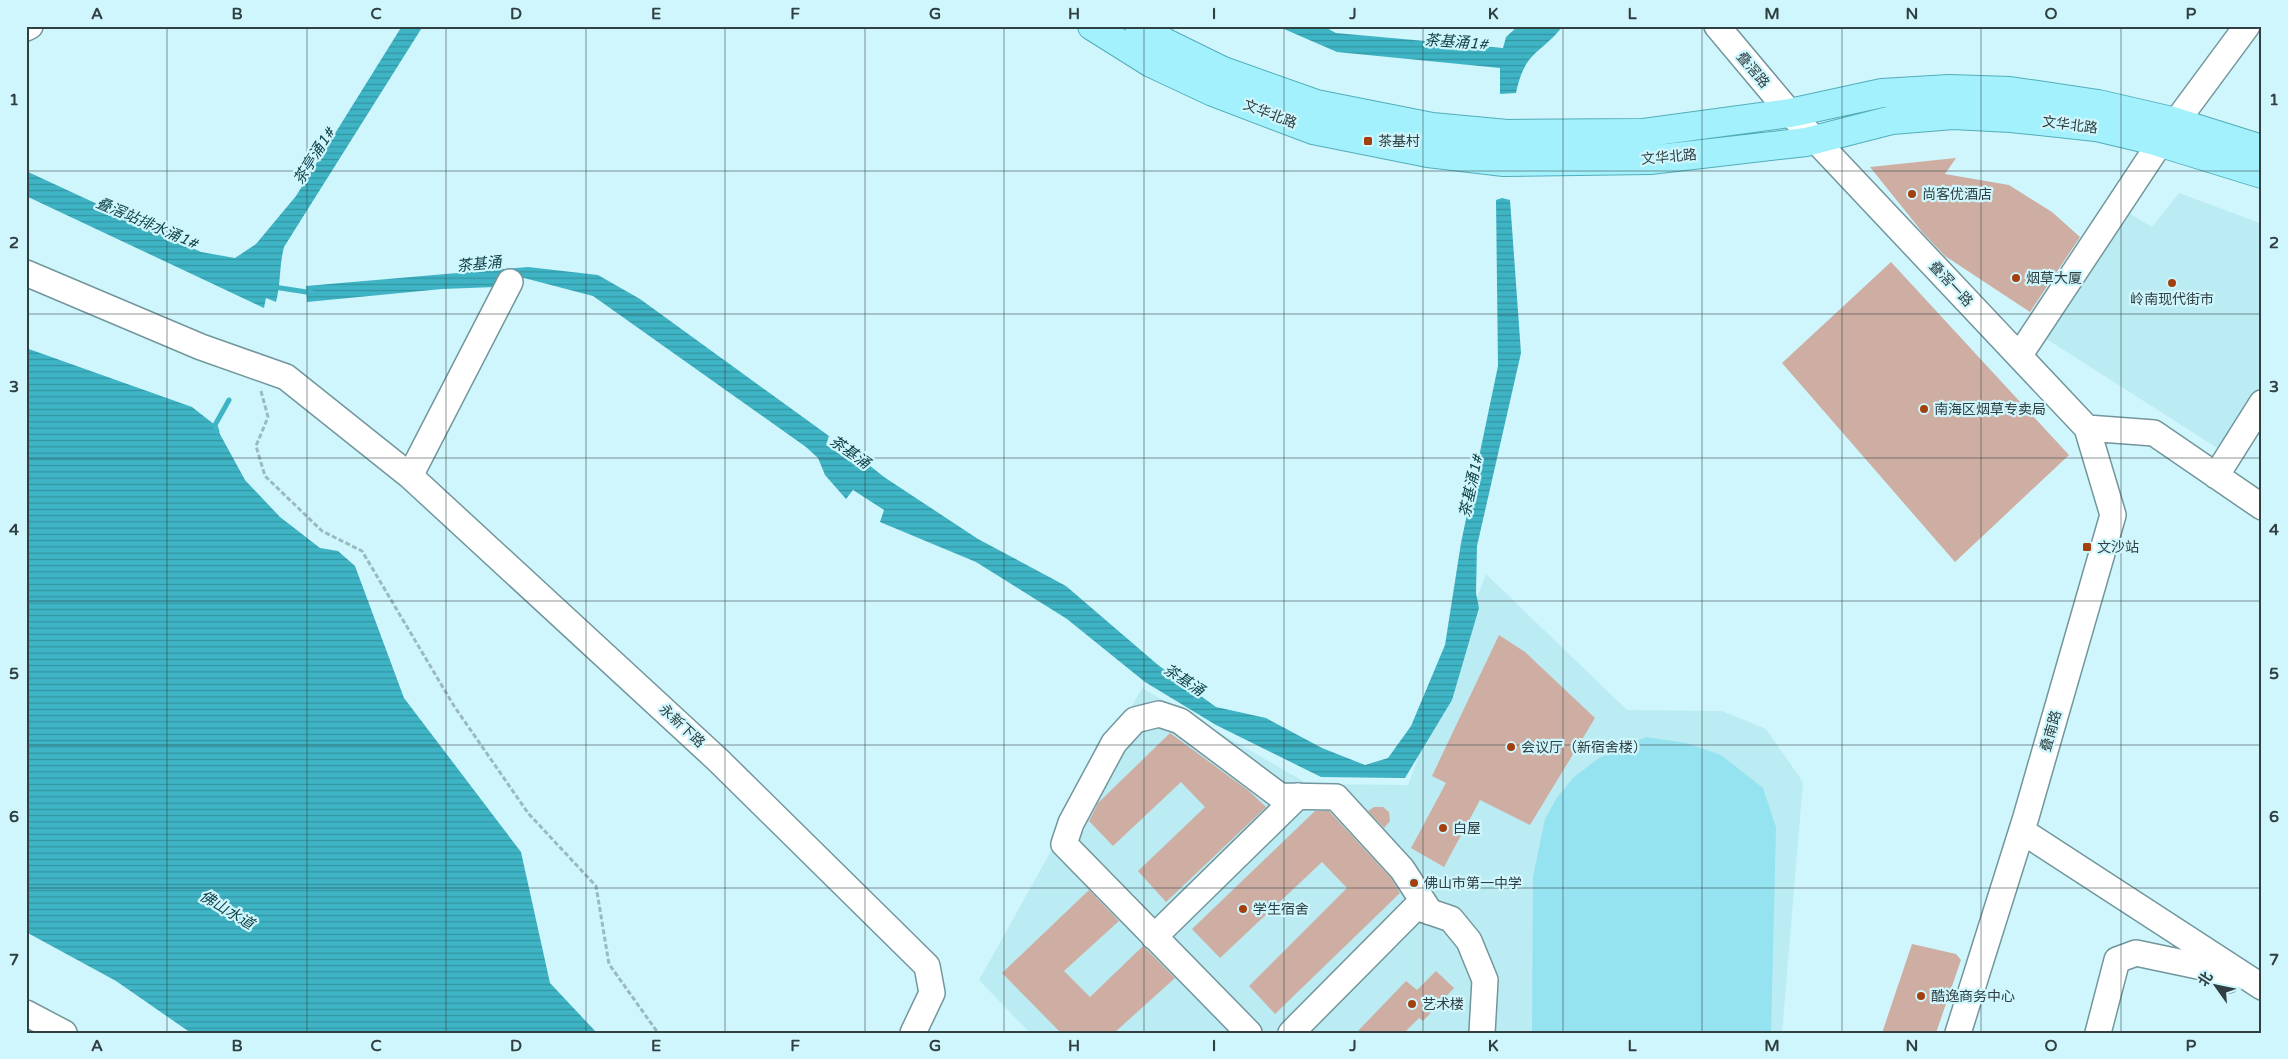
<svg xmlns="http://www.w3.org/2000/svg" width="2288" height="1059" font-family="'Varela Round','Noto Sans SC',sans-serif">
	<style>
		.built { fill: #bbebf3 }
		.park { fill: #95e3f0 }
		.water { fill: url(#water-rules) }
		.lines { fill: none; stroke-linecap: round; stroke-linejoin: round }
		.stream { stroke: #3eb4c5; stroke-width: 5 }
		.building { fill: #ceaea2 }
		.minor-casing { stroke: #72969c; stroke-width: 28 }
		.major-casing { stroke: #52adba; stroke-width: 30 }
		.path { stroke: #9bbabf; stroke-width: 3; stroke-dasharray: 5 2.5; stroke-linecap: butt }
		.minor { stroke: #fff; stroke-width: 25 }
		.major { stroke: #a3f1fc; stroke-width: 28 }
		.grid { fill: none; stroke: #304042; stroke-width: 1; stroke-opacity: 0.55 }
		.poi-dot { fill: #a4400f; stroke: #cff6fc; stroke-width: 2 }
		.labels { text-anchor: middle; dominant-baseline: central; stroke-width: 4.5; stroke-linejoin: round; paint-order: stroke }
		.street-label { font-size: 14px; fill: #304042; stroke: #cff6fc }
		.poi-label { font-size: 14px; fill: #304042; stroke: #cff6fc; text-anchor: start }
		.water-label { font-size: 15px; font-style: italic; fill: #10444b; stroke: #cff6fc }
		.neatline { fill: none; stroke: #304042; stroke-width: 2 }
		.grid-label { font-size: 16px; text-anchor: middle; font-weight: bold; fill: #304042 }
	</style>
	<defs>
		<pattern id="water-rules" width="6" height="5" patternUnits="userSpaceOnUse" patternTransform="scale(1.25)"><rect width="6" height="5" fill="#3eb4c5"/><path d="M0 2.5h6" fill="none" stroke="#3494a2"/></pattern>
	</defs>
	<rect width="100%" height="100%" fill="#cff6fc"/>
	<path class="built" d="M2179 193 2262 224V391L2222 451 2045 338 2130 214 2152 227Z
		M1486 574 1627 710 1722 711 1766 729 1803 782 1782 1033H1030L979 980 1142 688 1308 784 1408 785Z"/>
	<path class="park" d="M1646 737 1686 743 1721 755 1763 788 1776 827 1771 1033H1532L1533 877 1545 819 1556 799 1573 778 1599 758Z"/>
	<path class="water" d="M402 26H423L284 247C279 266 281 283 276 302L266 298 264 308 26 196V171L201 252 235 258 256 244 296 196Z
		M1277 26H1323L1336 33 1503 48 1506 37 1518 26H1563C1540 55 1525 50 1516 93L1500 94V68L1337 52Z
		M1502 198 1510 200 1521 353 1477 546 1476 593 1479 608 1452 700 1405 778 1321 777 1216 725 1145 682 1067 619 976 562 880 522 884 510 853 490 846 499 825 475 818 458 806 447 593 296 524 278 495 287 442 289 307 302 306 286 528 267 598 275 640 299 829 436 826 445 853 463 859 457 884 477 978 539 1066 586 1158 665 1216 707 1266 718 1322 748 1365 765 1388 758 1411 726 1445 645 1461 543 1498 366 1496 200Z
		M26 348 192 407 215 425 245 480 280 517 320 548 338 551 355 566 404 698 521 852 550 983 597 1033H191L116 981 26 932Z"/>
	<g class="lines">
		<path class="stream" d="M274 287 313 293
			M217 432 215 425 229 400"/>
	</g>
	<path class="building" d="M1956 158 1945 174 2009 185 2052 212 2080 237 2030 312 1945 256 1923 233 1870 167Z
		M1891 262 2069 455 1955 562 1782 363Z
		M1499 635 1525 652 1595 718 1530 825 1480 800 1444 867 1411 848 1446 783 1432 776Z
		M1170 733 1249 791 1266 807 1166 902 1138 871 1205 807 1181 782 1113 846 1089 821 1098 803Z
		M1374 807H1383L1389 812 1390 821 1384 828 1368 811Z
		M1315 811H1329L1391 878 1400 893 1275 1014 1249 986 1347 888 1322 862 1220 958 1192 929Z
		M1089 890 1119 921 1064 971 1090 997 1143 946 1175 978 1114 1033H1061L1002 973Z
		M1912 944 1956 954 1961 960 1936 1033H1882Z
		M1436 971 1454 988 1423 1021 1419 1018 1404 1033H1356L1406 981 1417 990Z"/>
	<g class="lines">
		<defs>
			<path id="minor" d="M1717 26 1790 113 2087 428 2113 515 2026 817 1958 1033
				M26 28 30 26
				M2176 122 2247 26
				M26 273 201 347 286 377 410 476 718 760 927 966 932 993 913 1033
				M2019 356 2160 143
				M2087 428 2154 433 2262 507
				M410 476 510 282
				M2216 476 2262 403
				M2022 831 2262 987
				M1154 937 1298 796
				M26 1013 64 1033
				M1249 1033 1064 844 1071 823 1114 743 1135 720 1159 714 1180 721 1280 796 1336 797 1402 869 1430 912
				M1291 1033 1416 907 1451 919 1469 941 1485 980 1482 1033
				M2098 1033 2117 960 2136 953 2212 969 2228 980"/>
			<path id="major" d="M1092 26 1151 63 1213 92 1313 130 1428 153 1504 162 1650 160 1806 142 1892 120 1953 115 2011 118 2096 127 2155 141 2262 174
				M1139 26 1166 43 1223 71 1316 104 1432 127 1507 134 1642 133 1790 113 1882 93 1949 89 2010 91 2098 104 2176 122 2262 149"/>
		</defs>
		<use href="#minor" class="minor-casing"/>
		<use href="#major" class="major-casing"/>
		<path class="path" d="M261 391 268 417 256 446 265 476 322 531 362 551 454 706 528 813 596 886 609 964 658 1033"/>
		<use href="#minor" class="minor"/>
		<use href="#major" class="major"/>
	</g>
	<path class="grid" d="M167 26V1033M307 26V1033M446 26V1033M586 26V1033M725 26V1033M865 26V1033M1004 26V1033M1144 26V1033M1284 26V1033M1423 26V1033M1563 26V1033M1702 26V1033M1842 26V1033M1981 26V1033M2121 26V1033M26 171H2262M26 314H2262M26 458H2262M26 601H2262M26 745H2262M26 888H2262"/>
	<g class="poi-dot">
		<rect x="1363" y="136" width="10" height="10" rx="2.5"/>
		<circle cx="1912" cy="194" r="5"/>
		<circle cx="2016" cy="278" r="5"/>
		<circle cx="2172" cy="283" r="5"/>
		<circle cx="1924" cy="409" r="5"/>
		<rect x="2082" y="542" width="10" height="10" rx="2.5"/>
		<circle cx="1511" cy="747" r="5"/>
		<circle cx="1443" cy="828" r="5"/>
		<circle cx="1414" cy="883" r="5"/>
		<circle cx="1243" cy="909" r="5"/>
		<circle cx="1921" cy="996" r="5"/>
		<circle cx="1412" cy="1004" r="5"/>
	</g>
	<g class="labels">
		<g class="street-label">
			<text transform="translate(1753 70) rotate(50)">叠滘路</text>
			<text transform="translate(1270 114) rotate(21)">文华北路</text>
			<text transform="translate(2070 125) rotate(7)">文华北路</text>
			<text transform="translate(1669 157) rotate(-5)">文华北路</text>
			<text transform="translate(1951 284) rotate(47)">叠滘一路</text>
			<text transform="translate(682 726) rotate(43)">永新下路</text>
			<text transform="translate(2051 731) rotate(-74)">叠南路</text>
		</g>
		<g class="poi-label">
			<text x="1378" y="141">茶基村</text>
			<text x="1922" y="194">尚客优酒店</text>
			<text x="2026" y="278">烟草大厦</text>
			<text x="2172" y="299" text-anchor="middle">岭南现代街市</text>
			<text x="1934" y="409">南海区烟草专卖局</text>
			<text x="2097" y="547">文沙站</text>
			<text x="1521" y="747">会议厅（新宿舍楼）</text>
			<text x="1453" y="828">白屋</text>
			<text x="1424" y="883">佛山市第一中学</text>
			<text x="1253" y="909">学生宿舍</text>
			<text x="1931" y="996">酷逸商务中心</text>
			<text x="1422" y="1004">艺术楼</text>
		</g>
		<g class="water-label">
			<text transform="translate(1456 42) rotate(4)">茶基涌1#</text>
			<text transform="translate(314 156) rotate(-58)">茶亭涌1#</text>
			<text transform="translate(147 223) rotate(23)">叠滘站排水涌1#</text>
			<text transform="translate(479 264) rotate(-6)">茶基涌</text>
			<text transform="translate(850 452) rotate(35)">茶基涌</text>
			<text transform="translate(1471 486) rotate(-78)">茶基涌1#</text>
			<text transform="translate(1184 680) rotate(33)">茶基涌</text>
			<text transform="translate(227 910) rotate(31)">佛山水道</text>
		</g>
	</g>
	<rect width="2288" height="1059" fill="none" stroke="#cff6fc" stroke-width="55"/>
	<g transform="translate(2216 986) rotate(303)" stroke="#cff6fc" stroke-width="4" paint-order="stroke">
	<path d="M0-4L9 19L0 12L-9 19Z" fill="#304042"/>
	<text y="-8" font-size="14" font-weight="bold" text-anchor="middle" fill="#304042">北</text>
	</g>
	<rect x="28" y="28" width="2232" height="1004" class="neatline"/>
	<g class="grid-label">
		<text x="97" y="19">A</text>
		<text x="237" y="19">B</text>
		<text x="376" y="19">C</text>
		<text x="516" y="19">D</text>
		<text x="656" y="19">E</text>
		<text x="795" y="19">F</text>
		<text x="935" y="19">G</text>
		<text x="1074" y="19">H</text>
		<text x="1214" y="19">I</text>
		<text x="1353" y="19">J</text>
		<text x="1493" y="19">K</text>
		<text x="1632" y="19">L</text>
		<text x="1772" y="19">M</text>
		<text x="1912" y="19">N</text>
		<text x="2051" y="19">O</text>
		<text x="2191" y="19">P</text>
		<text x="14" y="105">1</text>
		<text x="2274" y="105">1</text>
		<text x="14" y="248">2</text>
		<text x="2274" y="248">2</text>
		<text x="14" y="392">3</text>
		<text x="2274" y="392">3</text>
		<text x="14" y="535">4</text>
		<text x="2274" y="535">4</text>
		<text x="14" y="679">5</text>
		<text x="2274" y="679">5</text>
		<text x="14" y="822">6</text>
		<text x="2274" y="822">6</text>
		<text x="14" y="965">7</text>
		<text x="2274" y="965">7</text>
		<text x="97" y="1051">A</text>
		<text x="237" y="1051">B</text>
		<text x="376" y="1051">C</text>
		<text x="516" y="1051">D</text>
		<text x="656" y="1051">E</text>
		<text x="795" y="1051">F</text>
		<text x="935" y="1051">G</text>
		<text x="1074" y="1051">H</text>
		<text x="1214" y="1051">I</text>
		<text x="1353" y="1051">J</text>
		<text x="1493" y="1051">K</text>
		<text x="1632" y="1051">L</text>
		<text x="1772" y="1051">M</text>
		<text x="1912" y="1051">N</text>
		<text x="2051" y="1051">O</text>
		<text x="2191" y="1051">P</text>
	</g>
</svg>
